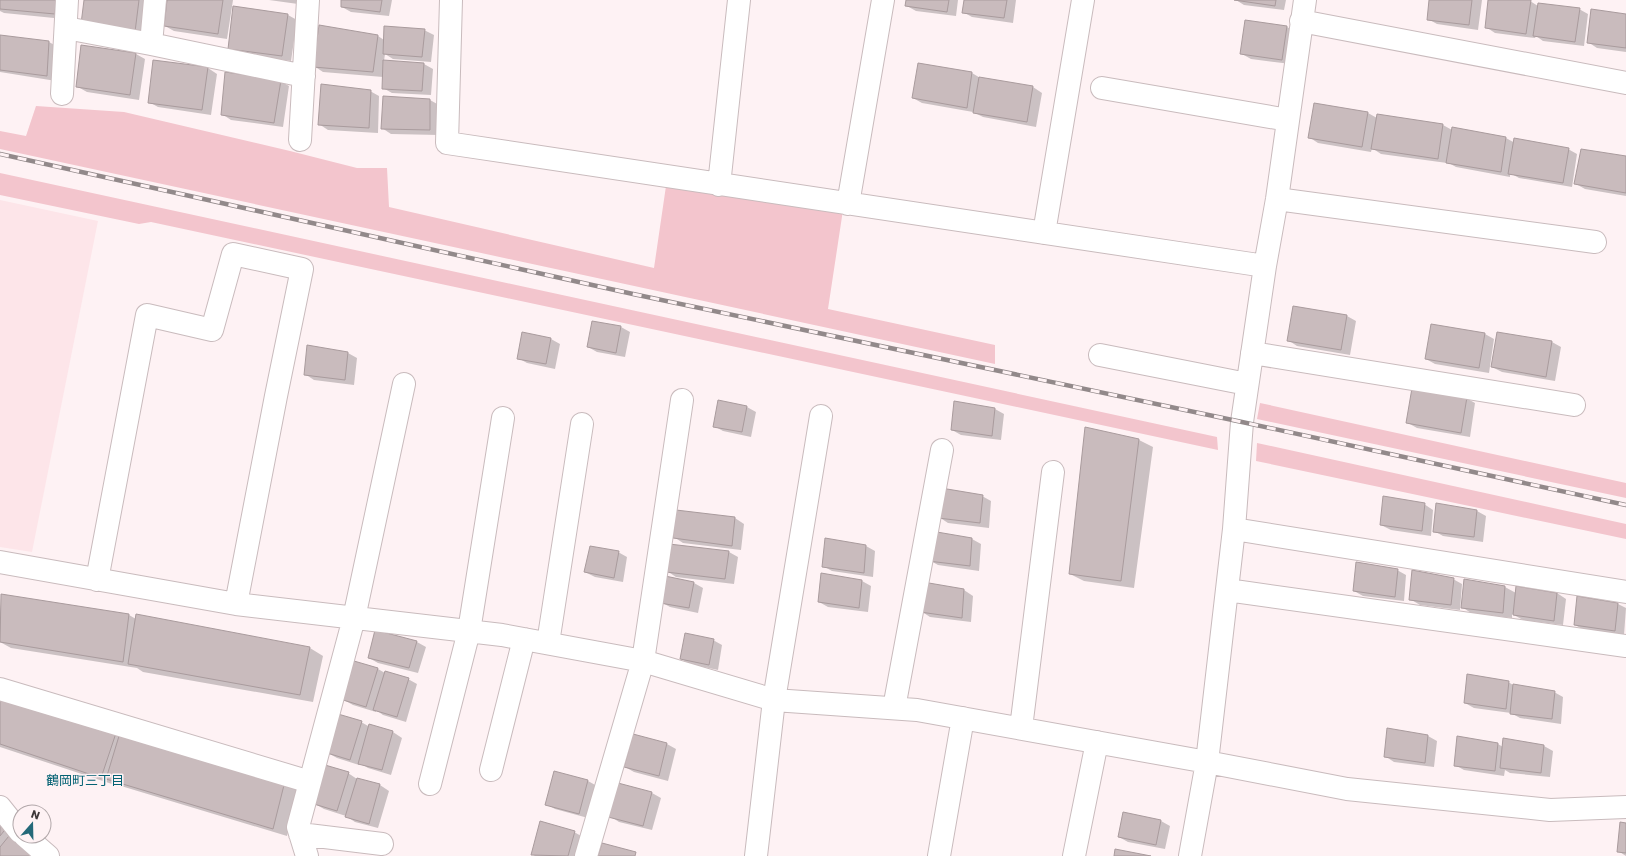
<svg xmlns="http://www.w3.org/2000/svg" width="1626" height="856" font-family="Poppins,'Noto Sans JP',sans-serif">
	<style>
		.built { fill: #fde5e9 }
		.green { fill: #f3c5cd }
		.shadow { fill: #0003 }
		.building { fill: #c9bbbd; stroke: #a99b9d }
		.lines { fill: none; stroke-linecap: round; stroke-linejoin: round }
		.street-casing { stroke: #c9bbbd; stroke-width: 24 }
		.street { stroke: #fff; stroke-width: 22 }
		.rail-casing { stroke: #92898a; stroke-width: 4.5 }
		.rail { stroke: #fef2f4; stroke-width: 3; stroke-dasharray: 9; stroke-linecap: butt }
		.labels { text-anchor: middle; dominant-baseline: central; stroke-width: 3; stroke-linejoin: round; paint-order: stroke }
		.neighbourhood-label { font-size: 13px; fill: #046273; stroke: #fef2f4 }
	</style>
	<rect width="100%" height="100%" fill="#fef2f4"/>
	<path class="built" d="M0 200 98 221 32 552 0 547Z"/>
	<path class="green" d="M36 106 124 112 290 151 357 168H387L389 207 654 268 666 186 843 210 828 309 995 345V364L0 149V131L26 136Z
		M0 173 1217 437 1218 450 151 222 139 224 0 195Z
		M1260 403 1626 483V498L1257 419Z
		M1257 443 1626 524V539L1256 461Z"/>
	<path class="shadow" d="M0 0H66L64 19 4 13 0 11Z
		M85 0H149L144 37Z
		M168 0H233L227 39 174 31 165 26Z
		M269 0H298V4Z
		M342 0H392L389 16 351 12 342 7Z
		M907 0H958L956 16 916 11 907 6Z
		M965 0H1016L1013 23 972 17 963 12Z
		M1236 0H1286L1284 10 1244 5Z
		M1430 0H1482L1478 30 1437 24 1428 19Z
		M1489 0H1523L1530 1 1538 6 1579 9 1588 14 1584 46 1543 41 1536 36 1535 38 1495 33 1486 27Z
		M234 7 288 15 297 20 291 61 238 53 229 48Z
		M1626 15V52L1597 48 1588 42Z
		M1287 27 1296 32 1291 64 1251 59 1242 54Z
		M424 30 434 35 431 62 393 59 385 54 384 61 424 64 433 69 431 95 392 93 383 88V77L323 72 314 66 378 36 384 40Z
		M0 36 49 42 58 47 56 81 0 72Z
		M82 46 136 54 145 59 139 100 87 92 78 87Z
		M154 61 208 68 217 74 211 115 158 107 149 102Z
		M919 64 972 73 982 79 1033 87 1042 93 1036 127 983 117 973 112 922 103 913 98Z
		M280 81 289 86 283 127 231 120 222 114Z
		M370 91 379 96 378 133 328 130 319 124Z
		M430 100 439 105V135L391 134 382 128Z
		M1315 104 1368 113 1377 118 1378 115 1443 125 1452 130 1453 129 1506 138 1515 143 1568 149 1577 154 1572 187 1519 178 1510 173V177L1456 167 1447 162V163L1381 154 1372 148 1371 152 1318 143 1309 137Z
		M1626 157V196L1585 189 1576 184Z
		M1294 307 1347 316 1356 321 1350 355 1297 346 1288 340Z
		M1432 325 1485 334 1494 339 1489 373 1435 364 1426 359Z
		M621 327 630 332 625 357 597 352 588 347Z
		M551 339 560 344 555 369 527 363 518 358Z
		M1552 342 1561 347 1555 381 1502 372 1492 367Z
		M348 353 357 358 354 385 314 380 305 374Z
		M1466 398 1475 403 1470 437 1417 428 1408 423Z
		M719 401 747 407 756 412 751 437 723 431 714 426Z
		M995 409 1004 414 1001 440 961 435 952 430Z
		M1085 428 1139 440 1153 447 1134 588 1084 581 1070 574Z
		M982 496 991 501 989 528 948 523 939 517Z
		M1424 504 1433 510 1431 536 1391 530 1381 525Z
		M677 511 735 518 744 524 741 550 683 543 674 537Z
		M1477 511 1486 516 1483 542 1443 536 1434 531Z
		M932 532 972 539 981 544 979 571 938 565 929 560Z
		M866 546 875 551 873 577 832 571 823 566Z
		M618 552 627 557 623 582 595 577 585 572Z
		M729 552 738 557 734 584 676 577 667 571Z
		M1397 570 1406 575 1404 601 1363 596 1354 591Z
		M822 574 862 581 871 586 868 612 828 607 819 602Z
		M666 577 694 583 703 588 698 613 670 607 661 602Z
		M1453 579 1462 584 1460 610 1420 605 1410 599Z
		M1465 580 1505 587 1516 593H1557L1566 599 1563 625 1523 620 1512 614V618L1471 613 1462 607Z
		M964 590 973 596 971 622 930 617 921 611Z
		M2 595 129 615 136 619 310 648 323 656 313 702 143 672 137 668 11 648 0 642V613Z
		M1578 597 1618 604 1626 608 1624 635 1584 630 1575 625Z
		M375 631 417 642 426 647 418 673 378 663 369 658Z
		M713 640 722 645 718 670 690 664 681 659Z
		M378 669 385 673 408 679 417 684 406 722 383 715 376 710V712L353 705 344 700Z
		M1508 682 1515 686 1554 692 1563 697 1561 724 1520 718 1511 713 1474 708 1465 703Z
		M0 698 285 782 298 790 287 836 121 786 116 783 115 785 0 747Z
		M361 722 370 727V726L393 732 402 738 391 775 368 768 360 763 359 765 337 758 328 753Z
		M633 735 667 744 676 749 668 781 634 772 625 767Z
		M1428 736 1437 741 1434 767 1394 762 1385 756Z
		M1458 737 1498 744 1503 747 1544 746 1553 751 1550 777 1510 773 1505 770 1504 776 1464 770 1455 765Z
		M554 772 588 781 597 786 588 818 555 809 546 804Z
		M348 773 357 779 380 785 389 791 378 828 355 822 346 816 324 809 315 804Z
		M618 784 652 793 661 798 652 830 619 822 610 816Z
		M0 820 45 856H0Z
		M1161 821 1170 826 1165 849 1128 842 1119 837Z
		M1626 824V856L1618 851Z
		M574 832 583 837 578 856H535L532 854Z"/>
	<path class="building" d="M0 0H56L55 14 0 9Z
		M84 0H139L135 32 81 24Z
		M167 0H223L218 34 164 26Z
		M341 0H382L380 12 341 7Z
		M906 0H949L947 12 905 6Z
		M964 0H1007L1004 18 962 13Z
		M1234 0H1276L1275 6Z
		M1429 0H1472L1469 25 1427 20Z
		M1488 0H1531L1526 34 1485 28Z
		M1538 3 1580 8 1575 42 1533 36Z
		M233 6 288 14 282 56 228 49Z
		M1591 9 1626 14V48L1587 43Z
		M1245 20 1287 26 1282 60 1240 54Z
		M319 25 378 35 373 72 313 67Z
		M384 26 425 29 422 57 383 54Z
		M0 35 49 41 47 76 0 70Z
		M81 45 136 53 130 95 76 87Z
		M153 60 208 67 202 110 148 103Z
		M383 60 424 63 422 91 382 89Z
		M918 63 972 72 967 108 912 98Z
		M225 72 281 80 274 123 221 115Z
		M979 77 1033 86 1027 122 973 113Z
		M321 84 371 90 369 128 318 125Z
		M383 96 430 99V130L381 129Z
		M1314 103 1368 112 1362 147 1308 138Z
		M1377 114 1443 124 1438 159 1371 149Z
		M1452 127 1506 137 1501 172 1446 163Z
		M1514 138 1569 148 1563 183 1508 174Z
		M1581 149 1626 156V193L1574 184Z
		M1293 306 1347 315 1341 350 1287 341Z
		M592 321 621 326 616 353 587 347Z
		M1431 324 1485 333 1479 368 1425 359Z
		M522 332 551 338 546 364 517 359Z
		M1497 332 1552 341 1546 377 1491 367Z
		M307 345 348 352 345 380 304 375Z
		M1412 388 1467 397 1461 433 1406 423Z
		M718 400 747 406 742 432 713 427Z
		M954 401 995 408 992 436 951 430Z
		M1085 427 1139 439 1121 581 1069 574Z
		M941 488 983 495 980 523 938 518Z
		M1383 496 1425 503 1422 531 1380 525Z
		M1436 503 1477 510 1474 537 1433 532Z
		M676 510 735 517 732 546 673 538Z
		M931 531 972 538 970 566 928 561Z
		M825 538 866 545 864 573 822 567Z
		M669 544 729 551 725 579 666 572Z
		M590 546 619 551 614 578 584 572Z
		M1356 562 1398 569 1395 597 1353 591Z
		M1412 570 1454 578 1451 605 1409 600Z
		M821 573 862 580 859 608 818 602Z
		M665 576 694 582 689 608 660 603Z
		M1464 579 1505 586 1503 613 1461 608Z
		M923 582 964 589 962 618 920 612Z
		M1516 586 1557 593 1554 621 1513 615Z
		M1 594 129 614 123 662 0 642Z
		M1577 596 1618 603 1615 631 1574 625Z
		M136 614 310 647 300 695 128 664Z
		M375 630 417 641 409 668 368 658Z
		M685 633 714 639 709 665 680 659Z
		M354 661 378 668 366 707 343 700Z
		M385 671 409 678 397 717 373 710Z
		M1467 674 1509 681 1506 709 1464 703Z
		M1513 684 1555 691 1552 719 1510 714Z
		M0 697 116 733 101 778 0 744Z
		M338 714 362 721 350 760 327 753Z
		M369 724 393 731 382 770 358 764Z
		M1387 728 1428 735 1425 763 1384 757Z
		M633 734 667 743 659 776 624 767Z
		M119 736 285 781 273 829 106 779Z
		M1457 736 1498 743 1495 771 1454 766Z
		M1503 738 1544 745 1541 773 1500 768Z
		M325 765 349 772 337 811 314 804Z
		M554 771 588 780 579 814 545 805Z
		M357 778 380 784 369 824 345 817Z
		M618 783 652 792 643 826 608 817Z
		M1123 812 1161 820 1156 845 1118 837Z
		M0 820 8 826 0 836Z
		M540 821 575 831 568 856 531 855Z
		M1620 822 1626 823V853L1617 852Z
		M13 831 36 856H0V847Z
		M602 843 636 852 635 856H598Z
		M1115 849 1151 856H1114Z"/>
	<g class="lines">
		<defs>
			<path id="street" d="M451 0 447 143 1265 266
				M1301 21 1626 83
				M66 28 151 44 304 76
				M151 44 155 0
				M1102 88 1288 120
				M62 94 67 0
				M300 140 308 0
				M719 185 739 0
				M1277 199 1595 242
				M848 204 883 0
				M1044 233 1083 0
				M1252 353 1574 405
				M1100 355 1247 384
				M1234 529 1626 592
				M0 562 236 604 502 635 643 661 774 700 917 710 1207 762 1347 789 1550 810 1626 807
				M97 580 147 315 212 330 233 254 302 269 276 396 236 604
				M1227 590 1626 646
				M548 643 582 424
				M0 689 310 782
				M894 708 942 450
				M1021 728 1053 472
				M491 770 524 639
				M430 784 469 631 503 418
				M0 807 20 832
				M300 834 382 844
				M25 836 48 856
				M307 856 298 827 354 618 404 384
				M586 856 643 661 682 400
				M756 856 774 700 821 416
				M939 856 963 718
				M1074 856 1097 742
				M1190 856 1207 762 1234 529 1242 422 1265 266 1277 199 1305 0"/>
		</defs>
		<use href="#street" class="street-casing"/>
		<use href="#street" class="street"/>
		<defs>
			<path id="rail" d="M0 154 633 294 1242 422 1626 505"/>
		</defs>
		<use href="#rail" class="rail-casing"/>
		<use href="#rail" class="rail"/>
	</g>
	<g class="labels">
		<g class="neighbourhood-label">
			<text x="85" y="780">鶴岡町三丁目</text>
		</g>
	</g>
	<g transform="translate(32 824) rotate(20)"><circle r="19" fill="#fef2f4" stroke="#b1a7a9"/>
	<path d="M0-3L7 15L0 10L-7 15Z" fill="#246979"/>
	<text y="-6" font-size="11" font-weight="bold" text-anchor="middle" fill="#3d3738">N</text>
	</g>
</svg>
